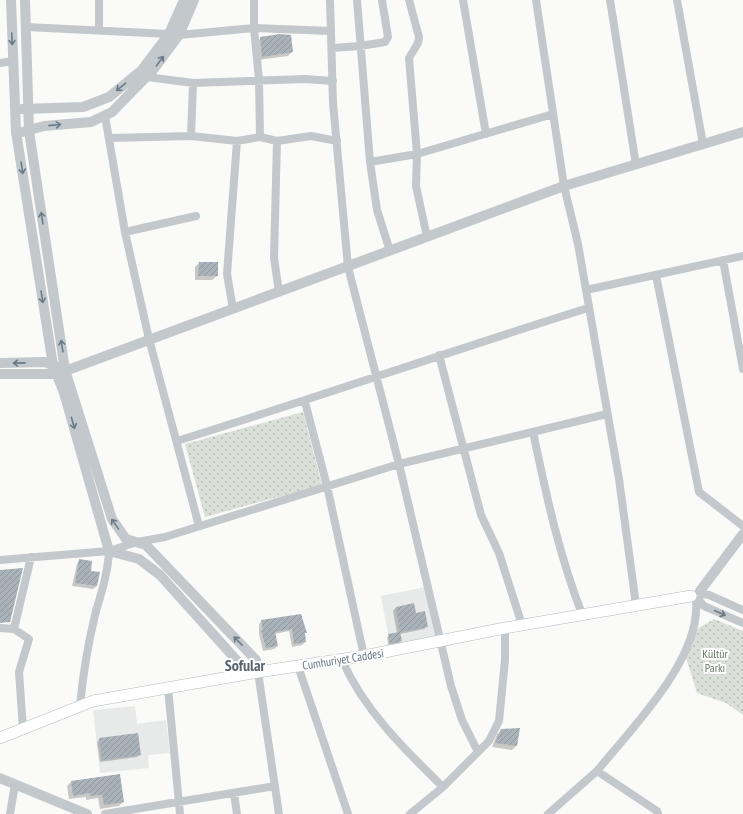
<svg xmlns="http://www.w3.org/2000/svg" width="743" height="814" font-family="'PT Sans Narrow',sans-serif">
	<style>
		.built { fill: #e8e9e9 }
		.park { fill: url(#park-dots) }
		.shadow { fill: #0003 }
		.building { fill: url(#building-hatch) }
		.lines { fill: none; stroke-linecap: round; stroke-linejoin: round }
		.secondary-casing { stroke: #b3babf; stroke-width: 12 }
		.minor { stroke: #c3c8cc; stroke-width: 8 }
		.tertiary { stroke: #c3c8cc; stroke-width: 10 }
		.secondary { stroke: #fff; stroke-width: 11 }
		.oneway { stroke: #6a7a87 }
		.labels { text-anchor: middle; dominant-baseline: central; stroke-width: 4; stroke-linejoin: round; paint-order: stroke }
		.park-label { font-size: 12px; fill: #687a64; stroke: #fff }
		.street-label { font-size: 12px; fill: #657683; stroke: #fff }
		.district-label { font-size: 16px; font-weight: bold; fill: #57646e; stroke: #fff }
	</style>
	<defs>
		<pattern id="park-dots" width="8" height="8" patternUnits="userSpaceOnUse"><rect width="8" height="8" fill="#dadfd7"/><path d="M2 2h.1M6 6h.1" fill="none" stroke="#b4b9b4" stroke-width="1.8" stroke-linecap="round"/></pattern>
		<pattern id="building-hatch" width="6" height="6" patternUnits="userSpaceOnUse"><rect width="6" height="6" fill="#aab3b9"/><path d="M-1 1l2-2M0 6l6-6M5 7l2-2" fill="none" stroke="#8e969c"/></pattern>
	</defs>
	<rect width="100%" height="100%" fill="#fafaf8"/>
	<path class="built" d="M425 587 435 636 390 645 381 596Z
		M135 706 137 724 166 720 170 753 148 755 149 768 100 773 93 710Z"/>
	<path class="park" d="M303 412 322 485 205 517 185 444Z
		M714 619 743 631V715L726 703 697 693 686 658 697 629Z"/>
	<path class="shadow" d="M261 38 292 52 288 56 258 60 257 42Z
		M199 263H217V276L212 280H195V267Z
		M80 560 90 572 97 586 93 589 72 586 77 564Z
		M396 607 415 614 427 626 424 629 400 634 401 641 399 643 388 645 387 637 397 633 393 611Z
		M301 615 305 642 302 645 292 647 289 631 275 634 277 646 274 649 263 651 259 634V624L262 621Z
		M519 729 516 746 512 750 492 747 497 734 502 730Z
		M100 739 140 754 137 757 100 762 97 742Z
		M71 782 123 802 119 806 100 809 98 798 86 800V797L69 799 67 786Z"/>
	<path class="building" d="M280 34 291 35 293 52 262 57 260 37Z
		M199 262H218V276H198Z
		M79 559 92 561 91 571 100 572 97 586 75 583Z
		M23 568 10 622 0 623V570Z
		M414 603 416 613 425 611 428 627 400 632 396 607Z
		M301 614 307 633H305L306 642 294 644 292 629 275 632 278 646 266 648 261 630H263L261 620Z
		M400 632 402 641 390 644 388 634Z
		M520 728 517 746 495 743 501 729Z
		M138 733 141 755 102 760 99 738Z
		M120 774 124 802 104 805 102 795 90 796V793L73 796 71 781Z"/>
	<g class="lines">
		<defs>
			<path id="secondary" d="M0 738 93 701 258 672 364 656 505 628 691 596"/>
		</defs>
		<use href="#secondary" class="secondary-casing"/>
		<path class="minor" d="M254 0V28L259 80 260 137
			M330 0 333 103 348 267 399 464 451 686 462 720 478 752
			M357 0 370 162 377 210 390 251
			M409 0 419 37 418 43 409 58 417 154 416 186 427 237
			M463 0 486 134
			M536 0 564 186 578 244 619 479 636 605
			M610 0 636 165
			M677 0 703 144
			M26 27 169 34
			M99 30V0
			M179 35 254 28 331 31
			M332 48 360 46 385 42 388 37 382 0
			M0 63 13 61
			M147 77 193 83 305 79 333 81
			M105 116 125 232 149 339 199 526
			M191 136 193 83
			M109 138 191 136 237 141 260 137 277 141 311 136 337 141
			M277 141 274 258 279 292
			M370 162 417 154 553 114
			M125 232 196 216
			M723 260 743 369
			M656 275 699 492 743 526
			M586 290 743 256
			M233 309 227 274 237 141
			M439 355 481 515 499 553 522 625
			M305 402 327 486 364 656
			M533 432C546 494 559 555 582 614
			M177 441C315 398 451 351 588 308
			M0 560 109 551 137 542 165 537 399 464 607 414
			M702 594 709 595 743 610
			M699 600 704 606 743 623
			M0 628 14 629 29 639 19 672 23 729
			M14 629 31 557
			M342 660C364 710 404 749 443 787
			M298 666 348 814
			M258 672 279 814
			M168 688 180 814
			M80 706C83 674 88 643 96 611 102 591 108 572 109 551
			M597 771C632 728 701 659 696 601
			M234 793 237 814
			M10 814 15 784
			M105 814 275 786
			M410 814 443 787 489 741 499 721 505 660V628
			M548 814 597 771 657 811 658 814"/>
		<path class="tertiary" d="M11 0 16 132 53 365 64 393 109 551 139 559 160 575 249 674
			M25 0 29 131 65 370 112 519 126 539 146 545 256 660 258 672
			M22 109 83 107 109 97 141 71 169 34 184 0
			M22 132 44 126 91 122 112 112 153 70 179 35 194 0
			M0 363 45 362 58 367
			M0 374H57L564 186 743 132
			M700 591 743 534
			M0 778 87 814"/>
		<use href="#secondary" class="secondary"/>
	</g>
	<defs><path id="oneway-shaft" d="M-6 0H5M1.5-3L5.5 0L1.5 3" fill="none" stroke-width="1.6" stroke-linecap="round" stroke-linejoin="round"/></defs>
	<g class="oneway">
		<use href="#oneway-shaft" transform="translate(12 39) rotate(88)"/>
		<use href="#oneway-shaft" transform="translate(160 61) rotate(-53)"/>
		<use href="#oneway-shaft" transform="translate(121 87) rotate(140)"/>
		<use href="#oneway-shaft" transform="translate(55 125) rotate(-6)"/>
		<use href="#oneway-shaft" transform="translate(22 168) rotate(81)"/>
		<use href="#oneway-shaft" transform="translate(42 218) rotate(-99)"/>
		<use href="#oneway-shaft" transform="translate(42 297) rotate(81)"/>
		<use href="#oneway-shaft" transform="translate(62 346) rotate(-99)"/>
		<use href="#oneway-shaft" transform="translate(19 363) rotate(179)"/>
		<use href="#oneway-shaft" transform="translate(73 423) rotate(74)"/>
		<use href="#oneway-shaft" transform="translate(115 524) rotate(-125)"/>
		<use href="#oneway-shaft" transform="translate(720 613) rotate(24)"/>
		<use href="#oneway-shaft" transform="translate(238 641) rotate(-134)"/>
	</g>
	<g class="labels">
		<g class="park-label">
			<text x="715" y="653">Kültür<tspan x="715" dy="14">Parkı</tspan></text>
		</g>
		<g class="street-label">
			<text transform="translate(343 659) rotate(-9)">Cumhuriyet Caddesi</text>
		</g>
		<g class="district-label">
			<text x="245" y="665">Sofular</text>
		</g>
	</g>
</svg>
